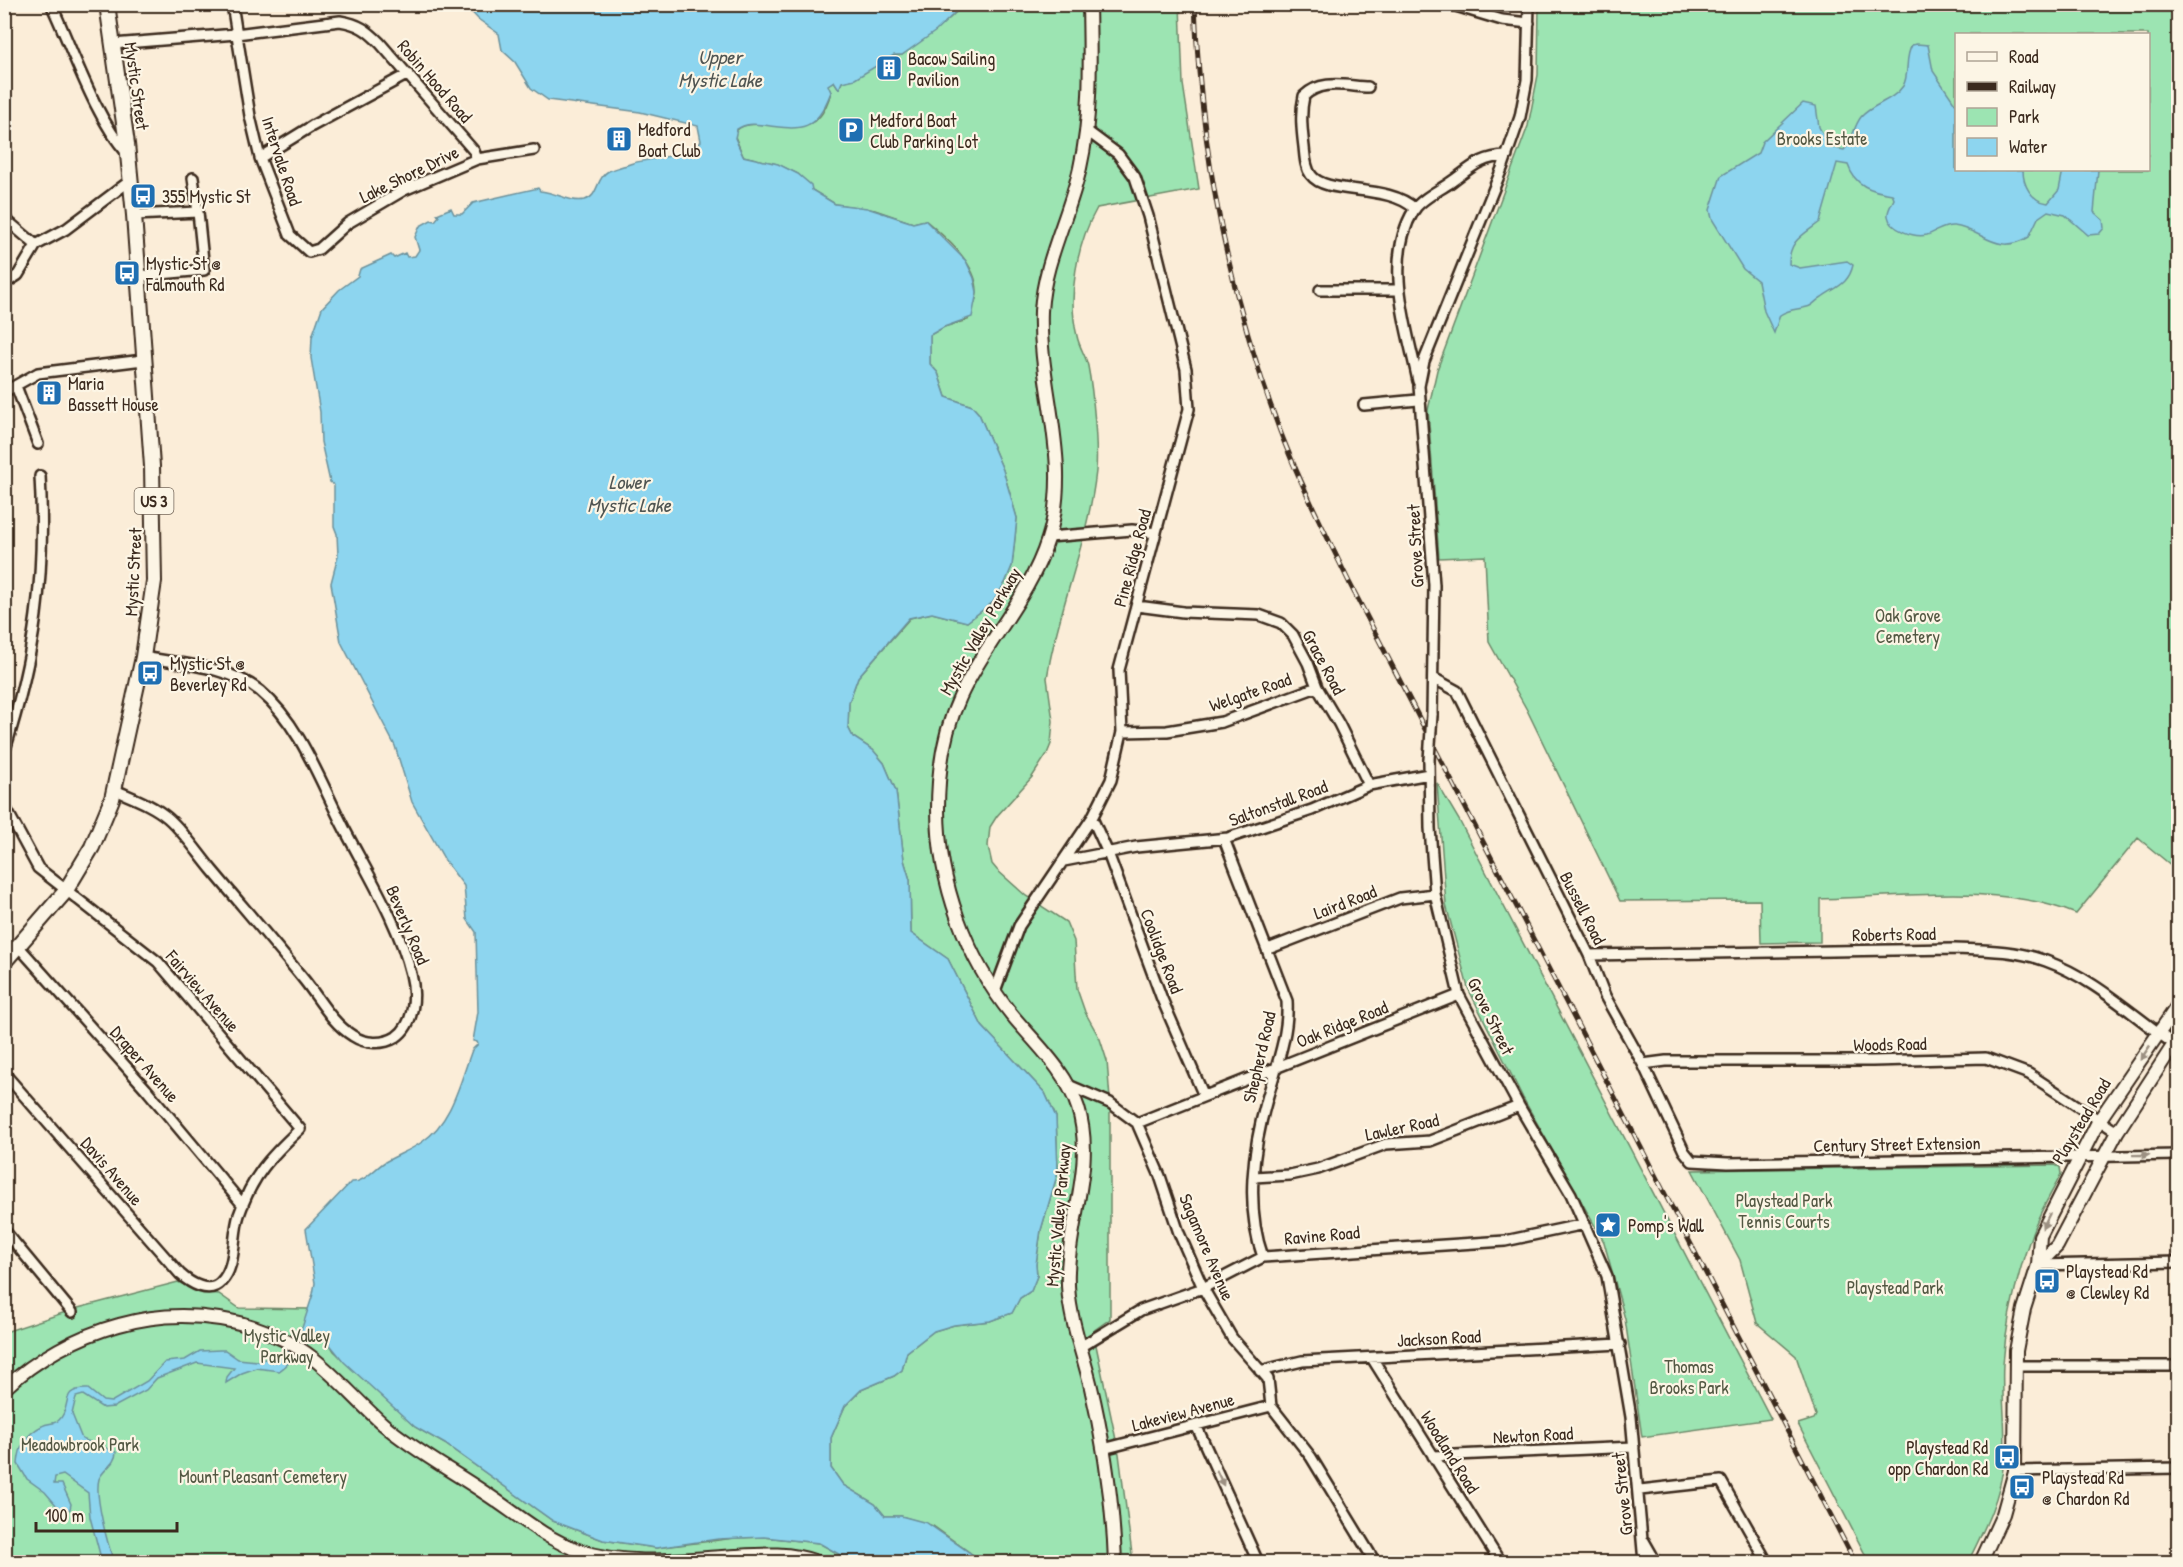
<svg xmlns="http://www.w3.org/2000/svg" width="2183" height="1567" font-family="'Patrick Hand',sans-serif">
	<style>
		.green { fill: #9ce4b2; stroke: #6c8768; stroke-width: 1.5; fill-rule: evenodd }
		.water { fill: #8dd5ef; stroke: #6c919b; stroke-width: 1.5 }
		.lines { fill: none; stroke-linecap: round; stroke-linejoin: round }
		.minor-casing { stroke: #3b2a1e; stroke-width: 14 }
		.major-casing { stroke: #3b2a1e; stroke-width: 16 }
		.highway-casing { stroke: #3b2a1e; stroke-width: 18 }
		.minor { stroke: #fcf5e5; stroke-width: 9 }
		.major { stroke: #fcf5e5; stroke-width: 12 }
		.highway { stroke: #fcf5e5; stroke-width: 14 }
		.rail-casing { stroke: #3b2a1e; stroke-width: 5 }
		.rail { stroke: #fcf5e5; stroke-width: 3; stroke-dasharray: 9; stroke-linecap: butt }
		.minor-bridge-casing { stroke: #3b2a1e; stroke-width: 14; stroke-linecap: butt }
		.minor-bridge { stroke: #fcf5e5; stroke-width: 9 }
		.oneway { fill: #9c9082 }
		.labels { text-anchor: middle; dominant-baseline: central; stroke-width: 4.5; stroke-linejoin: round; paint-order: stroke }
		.shield { fill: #fcf5e5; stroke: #75675a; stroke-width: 1.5 }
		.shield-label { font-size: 16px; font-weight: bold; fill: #3b2a1e }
		.poi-label { font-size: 18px; fill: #3b2a1e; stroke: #fcf5e5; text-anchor: start }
		.street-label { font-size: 18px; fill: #3b2a1e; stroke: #fcf5e5 }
		.park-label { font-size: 18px; fill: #535843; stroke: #fcf5e5 }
		.water-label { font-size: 20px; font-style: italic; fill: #505552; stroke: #fcf5e5 }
	</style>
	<rect width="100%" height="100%" fill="#fbedd8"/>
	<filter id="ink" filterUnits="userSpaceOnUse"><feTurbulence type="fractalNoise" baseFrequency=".0167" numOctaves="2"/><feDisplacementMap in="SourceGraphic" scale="12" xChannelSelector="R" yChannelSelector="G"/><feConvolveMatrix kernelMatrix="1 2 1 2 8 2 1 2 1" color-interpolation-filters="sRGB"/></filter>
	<g filter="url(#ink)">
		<path class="green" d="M963 5H1180L1183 84 1199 189 1097 208C1077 243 1067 297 1077 336 1079 347 1086 356 1088 366 1093 392 1098 445 1096 471 1089 536 1063 597 1050 661L1047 678 1053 721 1051 744 1047 754 1032 777 997 816 990 827 988 846 992 864 997 870 1026 896 1066 922 1074 941 1077 989 1085 1012 1100 1039 1107 1061 1110 1099V1319L1093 1331 1119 1454 1133 1562H983L933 1526 901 1516H885L875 1504 843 1485 831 1468V1438L845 1406 861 1390 894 1376 902 1370 907 1352 934 1331 954 1325 990 1321 1012 1313 1020 1298 1031 1291 1037 1276 1036 1264 1041 1230 1058 1172 1056 1117 1045 1093 982 1026 948 959 911 933 910 880 904 860 896 791 884 763 873 750 853 737 848 727 849 702 858 677 910 618 932 613 967 622 993 602 1005 583 1012 566 1017 518 1003 470 979 414 972 406 946 397 938 373 930 364V335L944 327 968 320C970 312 977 301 977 293 978 264 945 237 925 220L913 223 875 210 835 204 812 190 798 174 777 164 743 156 734 134C745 111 798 139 818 118 824 113 829 100 831 92L827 85 834 81 839 89 842 82C863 78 881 56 902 55L950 18Z
			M1539 5H2178V871L2138 838 2076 914C1999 882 1902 897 1820 899V942L1761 943 1760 900 1620 901 1527 710 1489 642 1485 556 1439 558 1428 410 1437 370 1528 126 1538 75ZM1956 34H2148V170H1956Z
			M1437 783 1459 820 1771 1419 1642 1437 1625 1319 1604 1242 1523 1098 1468 988 1446 905Z
			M2055 1165 2060 1167 2061 1174C2051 1195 2038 1214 2031 1236 2017 1276 2006 1322 2003 1364 2001 1396 2007 1428 2004 1460 2001 1497 1984 1530 1968 1562H1869L1798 1424 1814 1419 1816 1415 1796 1356 1757 1323 1740 1260 1692 1170Z
			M178 1282 200 1292 219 1294 239 1308 309 1309 334 1351 415 1427 445 1444 553 1521 603 1540 656 1548 735 1538 764 1537 819 1543 853 1562H5V1332L78 1308Z"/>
		<path class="water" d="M465 5H963L936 31 902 55H894L855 79 842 82 839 89 834 81 828 85 831 92C816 131 803 131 764 125 754 124 746 123 737 129L735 138 743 156 778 164 798 174 811 185 812 190 835 204 867 208 913 223 925 220 966 261 974 278 977 292 972 317 944 327 930 335V364L938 373 946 397 972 406 979 414 1003 470 1017 518 1012 566 1005 583 993 602 967 622 932 613 909 618 858 677 849 702 848 727 853 737 873 750 884 763 896 791 904 860 910 880 911 933 948 959 982 1026 1045 1093 1056 1117 1058 1172 1041 1230 1036 1264 1037 1276 1031 1291 1020 1298 1012 1313 990 1321 954 1325 934 1331 907 1352 902 1370 894 1376 861 1390 845 1406 831 1438V1468L843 1485 875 1504 885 1516H901L927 1523 983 1562H853L819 1543 764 1537 718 1539 656 1548 603 1540 553 1521 445 1444 415 1427 344 1362 323 1336C305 1336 295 1362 279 1371L256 1368 242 1373 226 1383 227 1377 234 1368 197 1363 157 1378 146 1390 114 1407 103 1408 83 1395 76 1397 72 1414 82 1439 116 1452C116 1464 103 1469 99 1479 94 1496 108 1545 114 1562H102L90 1517 88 1493 63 1475 55 1477 54 1484H62L71 1504 70 1509 63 1513 45 1492 27 1479 18 1464C19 1446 26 1434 42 1426 48 1422 54 1425 59 1420 73 1407 58 1388 88 1389L103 1401 111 1402 147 1381 165 1362 185 1360 200 1351 220 1350H225L238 1359 257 1361 278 1356 286 1350 302 1328 313 1294 315 1283 306 1229 351 1182C364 1183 374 1169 385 1162 397 1155 411 1150 422 1142 452 1122 460 1082 472 1050L478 1044 477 1042 473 1041 478 1012 476 932 467 919 464 886 446 862 412 802 395 746 341 642 331 583 338 556 337 534 334 526V485L330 482 321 442 320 412 311 358 312 337 322 308 339 290 358 276 360 269 391 255 394 258 405 253 407 257 415 256 419 250 415 237 420 226 431 220 435 221 439 216 437 214 451 208 454 214H462L473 203 538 188 540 191C556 192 569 203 585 200 598 197 596 179 607 172 614 168 625 166 633 163 650 158 696 156 701 141L698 126 640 112 548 100 531 88 515 62 502 50 499 34 478 19Z
			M1917 44 1928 45 1933 71 1956 105V170H2023C2023 185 2031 201 2048 203L2059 190 2063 170H2098L2094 212 2103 220 2104 228 2099 234 2088 235 2065 215 2048 211 2038 218 2029 237C1996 257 1982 229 1954 226 1943 225 1937 232 1927 235 1915 238 1890 230 1888 216 1887 210 1892 204 1894 199L1892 194C1871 191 1855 186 1848 165L1837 163 1820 222C1803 235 1789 240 1789 264L1800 268 1847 261 1853 265C1849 284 1836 287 1822 297 1816 300 1813 306 1807 307 1796 310 1789 309 1780 315L1774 333 1764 311 1758 281 1743 269 1712 219 1710 210 1721 176 1758 153 1762 142 1803 103 1816 106 1819 127 1830 147 1844 150C1853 141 1853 127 1861 117 1872 104 1893 101 1903 86 1910 74 1904 58 1912 45Z"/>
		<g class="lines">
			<defs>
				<path id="minor" d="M51 4C72 48 95 118 127 153
					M232 4 250 116 260 158 290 235 309 252 319 249 348 223 404 190 477 159 534 150
					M1449 4 1502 20 1529 23
					M113 44 236 34 340 21C359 24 367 30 380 43L474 151 477 159
					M1368 87C1345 86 1321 79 1304 96 1300 113 1302 131 1304 147 1305 156 1305 167 1311 175 1326 196 1389 183 1415 209
					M260 158 312 126 408 74
					M193 178 198 212
					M134 215 198 212 204 270 138 276
					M4 218 36 245 66 229 131 180
					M4 284 18 275 36 245
					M1320 290H1400
					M1418 381C1407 327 1383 261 1414 210 1421 199 1440 190 1451 182 1472 167 1480 157 1507 156
					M16 386 38 444
					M4 392 38 373 143 360
					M1364 405 1418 400
					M1049 537 1132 530 1156 533
					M1137 606 1183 612 1259 615 1281 623 1293 635 1308 663 1317 687 1339 724 1369 785
					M1435 679 1457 691 1589 955 1605 996 1643 1064 1684 1151 1692 1161 1728 1163 2178 1155
					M1432 715 1434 585 1419 386 1424 361 1503 166 1520 117 1527 80 1529 4
					M1122 732 1167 731 1222 722 1317 687
					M4 753C35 655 46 578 40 476
					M1429 760 1430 828 1435 894 1459 995 1519 1106 1571 1194 1607 1276 1631 1417 1644 1562
					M115 790C133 798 153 805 168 818 184 832 198 853 212 870 243 907 275 944 305 981 320 1000 332 1023 353 1036 365 1044 383 1045 396 1037 415 1024 416 994 411 974 399 924 369 876 345 830 321 784 301 725 260 691 229 666 181 664 143 657
					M4 805 38 868 158 962 300 1129C270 1157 252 1176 239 1215 232 1236 237 1266 221 1282 209 1295 190 1283 180 1274L4 1073
					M1092 818 1108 853 1162 999 1204 1096
					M1224 839 1287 1001C1289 1034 1276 1067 1267 1099 1253 1148 1245 1208 1263 1257
					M1064 861 1136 847 1228 838 1312 810 1369 785 1429 774
					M19 947 146 1089 243 1205
					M1268 949 1400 898 1435 894
					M1589 955 1954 949C1985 950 2016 950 2046 961 2094 978 2133 1016 2174 1044
					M995 991 1019 926 1092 818 1111 780 1122 732 1119 670 1189 409 1186 369 1148 216 1135 177 1118 154 1087 131
					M1643 1064 1666 1061H1872L1986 1058 2029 1074 2117 1132
					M1068 1085 1110 1103 1137 1123 1160 1176 1179 1233 1203 1288 1232 1338 1268 1379 1271 1406 1311 1457 1375 1562
					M1137 1123 1459 995
					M1254 1177 1290 1175 1318 1169 1386 1144 1430 1141 1519 1106
					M4 1230 72 1312
					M2038 1265 2178 1262
					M1080 1347 1141 1310 1203 1288 1263 1257 1505 1241 1585 1224
					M1372 1358 1500 1562
					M2015 1366H2178
					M1260 1371 1302 1361 1620 1344
					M1196 1425 1258 1562
					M1103 1449 1271 1406
					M1433 1456 1634 1447
					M2015 1471 2178 1468
					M1640 1490 1721 1481 1767 1562
					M1644 1541 1656 1562"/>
				<path id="major" d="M1089 4C1090 59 1092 115 1080 168 1069 217 1044 261 1041 311 1038 388 1073 462 1048 539 1029 599 985 642 960 697 944 731 938 773 938 809 938 883 966 958 1012 1015 1036 1044 1066 1070 1078 1108 1095 1162 1070 1217 1068 1271 1066 1310 1081 1346 1090 1383 1104 1442 1113 1503 1115 1562
					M2038 1265 2057 1246 2117 1132 2178 1038
					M4 1389C36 1359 78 1336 119 1325 184 1306 260 1317 314 1359 339 1379 359 1403 383 1424 415 1451 451 1470 485 1493 516 1513 543 1538 578 1550 628 1567 684 1559 736 1556 764 1554 790 1552 817 1562
					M1981 1562 2003 1514 2015 1471 2016 1351 2024 1309 2038 1265 2040 1236 2098 1122 2178 1005"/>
				<path id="highway" d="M4 962 65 892 92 847 112 799 143 657 154 581 152 466 134 215 127 144 107 4"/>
			</defs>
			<use href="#minor" class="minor-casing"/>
			<use href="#major" class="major-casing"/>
			<use href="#highway" class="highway-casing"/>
			<use href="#minor" class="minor"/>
			<use href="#major" class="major"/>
			<use href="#highway" class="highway"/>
			<defs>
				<path id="rail" d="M1195 4C1200 150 1229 295 1280 431 1300 484 1326 534 1350 584L1855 1562"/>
			</defs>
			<use href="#rail" class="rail-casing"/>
			<use href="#rail" class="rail"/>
			<defs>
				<path id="minor-bridge" d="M1429 760 1432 715"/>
			</defs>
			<use href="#minor-bridge" class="minor-bridge-casing"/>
			<use href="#minor-bridge" class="minor-bridge"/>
		</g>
		<defs><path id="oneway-solid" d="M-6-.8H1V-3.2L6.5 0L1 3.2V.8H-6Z" transform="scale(1.5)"/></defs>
		<g class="oneway">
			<use href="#oneway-solid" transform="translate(2145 1053) rotate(124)"/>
			<use href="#oneway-solid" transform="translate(2141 1155) rotate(-1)"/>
			<use href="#oneway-solid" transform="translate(2046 1221) rotate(116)"/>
			<use href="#oneway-solid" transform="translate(1220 1478) rotate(65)"/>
		</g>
	</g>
	<defs>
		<symbol id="building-square" viewBox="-11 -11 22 22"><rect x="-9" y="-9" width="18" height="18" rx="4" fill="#1f6fb2" stroke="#fcf5e5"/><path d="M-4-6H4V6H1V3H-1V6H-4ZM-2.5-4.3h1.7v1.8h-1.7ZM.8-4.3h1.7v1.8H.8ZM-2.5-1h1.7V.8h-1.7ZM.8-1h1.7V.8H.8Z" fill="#fff"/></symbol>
		<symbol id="parking-square" viewBox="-11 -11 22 22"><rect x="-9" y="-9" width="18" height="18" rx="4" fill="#1f6fb2" stroke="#fcf5e5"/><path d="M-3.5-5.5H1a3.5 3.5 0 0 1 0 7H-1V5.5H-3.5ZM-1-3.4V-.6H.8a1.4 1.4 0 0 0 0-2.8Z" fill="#fff"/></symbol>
		<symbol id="bus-square" viewBox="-11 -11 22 22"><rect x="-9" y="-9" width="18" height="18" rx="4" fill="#1f6fb2" stroke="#fcf5e5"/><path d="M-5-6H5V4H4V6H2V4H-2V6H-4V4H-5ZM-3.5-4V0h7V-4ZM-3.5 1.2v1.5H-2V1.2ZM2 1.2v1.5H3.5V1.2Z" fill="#fff"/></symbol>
		<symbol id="sight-square" viewBox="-11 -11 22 22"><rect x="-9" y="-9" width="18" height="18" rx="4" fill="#1f6fb2" stroke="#fcf5e5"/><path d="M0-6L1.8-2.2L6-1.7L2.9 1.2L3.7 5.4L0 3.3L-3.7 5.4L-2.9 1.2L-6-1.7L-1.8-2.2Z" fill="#fff"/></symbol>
	</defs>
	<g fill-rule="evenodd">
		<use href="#building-square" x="874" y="53" width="30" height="30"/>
		<use href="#parking-square" x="836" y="115" width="30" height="30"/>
		<use href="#building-square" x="604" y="124" width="30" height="30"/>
		<use href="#bus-square" x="128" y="181" width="30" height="30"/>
		<use href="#bus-square" x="112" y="258" width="30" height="30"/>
		<use href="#building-square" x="34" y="378" width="30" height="30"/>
		<use href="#bus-square" x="135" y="658" width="30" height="30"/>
		<use href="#sight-square" x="1593" y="1210" width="30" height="30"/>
		<use href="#bus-square" x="2032" y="1266" width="30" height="30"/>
		<use href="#bus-square" x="1992" y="1442" width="30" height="30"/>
		<use href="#bus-square" x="2007" y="1472" width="30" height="30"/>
	</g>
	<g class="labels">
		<rect class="shield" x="134.5" y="488" width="39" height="26" rx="4.5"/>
		<g class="shield-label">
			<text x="154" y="501">US 3</text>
		</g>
		<g class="poi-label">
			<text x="908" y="58">Bacow Sailing<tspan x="908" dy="21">Pavilion</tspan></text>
			<text x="870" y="120">Medford Boat<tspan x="870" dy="21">Club Parking Lot</tspan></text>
			<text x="638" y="129">Medford<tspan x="638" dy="21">Boat Club</tspan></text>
			<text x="162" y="196">355 Mystic St</text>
			<text x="146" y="263">Mystic St @<tspan x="146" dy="21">Falmouth Rd</tspan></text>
			<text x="68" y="383">Maria<tspan x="68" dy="21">Bassett House</tspan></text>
			<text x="170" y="663">Mystic St @<tspan x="170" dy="21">Beverley Rd</tspan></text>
			<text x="1628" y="1225">Pomp's Wall</text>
			<text x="2066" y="1271">Playstead Rd<tspan x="2066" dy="21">@ Clewley Rd</tspan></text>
			<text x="1988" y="1447" text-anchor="end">Playstead Rd<tspan x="1988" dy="21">opp Chardon Rd</tspan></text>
			<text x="2042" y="1477">Playstead Rd<tspan x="2042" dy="21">@ Chardon Rd</tspan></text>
		</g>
		<g class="street-label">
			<text transform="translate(435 81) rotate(49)">Robin Hood Road</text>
			<text transform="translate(137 86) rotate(82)">Mystic Street</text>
			<text transform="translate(282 161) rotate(72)">Intervale Road</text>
			<text transform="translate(409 174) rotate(-26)">Lake Shore Drive</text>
			<text transform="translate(1415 546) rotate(-93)">Grove Street</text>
			<text transform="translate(1132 558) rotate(-75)">Pine Ridge Road</text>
			<text transform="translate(133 572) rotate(-87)">Mystic Street</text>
			<text transform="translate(980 631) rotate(-60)">Mystic Valley Parkway</text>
			<text transform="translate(1324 662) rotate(62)">Grace Road</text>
			<text transform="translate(1250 692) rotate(-19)">Welgate Road</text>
			<text transform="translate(1278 803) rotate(-20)">Saltonstall Road</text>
			<text transform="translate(1345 902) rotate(-21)">Laird Road</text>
			<text transform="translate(1583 908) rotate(63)">Bussell Road</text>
			<text transform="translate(408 925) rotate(67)">Beverly Road</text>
			<text transform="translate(1894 934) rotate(-1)">Roberts Road</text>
			<text transform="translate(1162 951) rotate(69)">Coolidge Road</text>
			<text transform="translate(203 991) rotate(49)">Fairview Avenue</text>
			<text transform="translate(1491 1016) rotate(64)">Grove Street</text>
			<text transform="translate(1342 1024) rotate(-22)">Oak Ridge Road</text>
			<text transform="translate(1890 1044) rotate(-1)">Woods Road</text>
			<text transform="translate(1259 1057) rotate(-77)">Shepherd Road</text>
			<text transform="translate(145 1064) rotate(49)">Draper Avenue</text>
			<text transform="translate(2081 1121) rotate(-59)">Playstead Road</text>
			<text transform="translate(1402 1127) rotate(-12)">Lawler Road</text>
			<text transform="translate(1897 1144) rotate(-1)">Century Street Extension</text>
			<text transform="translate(112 1171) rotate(49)">Davis Avenue</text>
			<text transform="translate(1058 1215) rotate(-85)">Mystic Valley Parkway</text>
			<text transform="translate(1322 1235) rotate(-5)">Ravine Road</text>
			<text transform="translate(1207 1247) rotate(67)">Sagamore Avenue</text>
			<text transform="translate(1439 1338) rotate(-3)">Jackson Road</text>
			<text transform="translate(1183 1412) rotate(-15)">Lakeview Avenue</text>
			<text transform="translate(1533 1435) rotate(-3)">Newton Road</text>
			<text transform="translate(1450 1452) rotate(58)">Woodland Road</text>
			<text transform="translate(1622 1494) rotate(-96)">Grove Street</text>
		</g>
		<g class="park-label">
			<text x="1822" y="138">Brooks Estate</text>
			<text x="1908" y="615">Oak Grove<tspan x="1908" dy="21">Cemetery</tspan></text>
			<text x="1784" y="1200">Playstead Park<tspan x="1784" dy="21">Tennis Courts</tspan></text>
			<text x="1895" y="1287">Playstead Park</text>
			<text x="287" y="1335">Mystic Valley<tspan x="287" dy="21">Parkway</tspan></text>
			<text x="1689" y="1366">Thomas<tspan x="1689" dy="21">Brooks Park</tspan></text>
			<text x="80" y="1444">Meadowbrook Park</text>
			<text x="263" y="1476">Mount Pleasant Cemetery</text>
		</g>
		<g class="water-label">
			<text x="720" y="56">Upper<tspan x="720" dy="23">Mystic Lake</tspan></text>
			<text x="629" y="481">Lower<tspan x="629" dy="23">Mystic Lake</tspan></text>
		</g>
	</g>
	<rect width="2183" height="1567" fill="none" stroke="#fcf5e5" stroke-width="24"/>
	<rect x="12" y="12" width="2159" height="1543" fill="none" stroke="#3b2a1e" stroke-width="2" filter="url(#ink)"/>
	<rect x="1955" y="33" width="195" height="138" fill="#fcf5e5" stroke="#afa495" stroke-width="1.5"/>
	<rect x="1967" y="52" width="30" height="9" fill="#fcf5e5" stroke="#afa495" stroke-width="1.5"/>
	<text x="2009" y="63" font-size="18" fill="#3b2a1e">Road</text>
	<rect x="1967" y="82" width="30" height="9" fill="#3b2a1e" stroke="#afa495" stroke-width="1.5"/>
	<text x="2009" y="93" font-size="18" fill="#3b2a1e">Railway</text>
	<rect x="1967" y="108" width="30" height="18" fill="#9ce4b2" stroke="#afa495" stroke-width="1.5"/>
	<text x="2009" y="123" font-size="18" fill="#3b2a1e">Park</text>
	<rect x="1967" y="138" width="30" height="18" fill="#8dd5ef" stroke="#afa495" stroke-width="1.5"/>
	<text x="2009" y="153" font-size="18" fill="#3b2a1e">Water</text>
	<path d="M36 1522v9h141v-9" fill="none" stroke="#3b2a1e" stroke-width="3"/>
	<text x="45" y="1522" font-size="18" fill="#3b2a1e" stroke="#fcf5e5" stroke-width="4.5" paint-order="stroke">100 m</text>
</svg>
